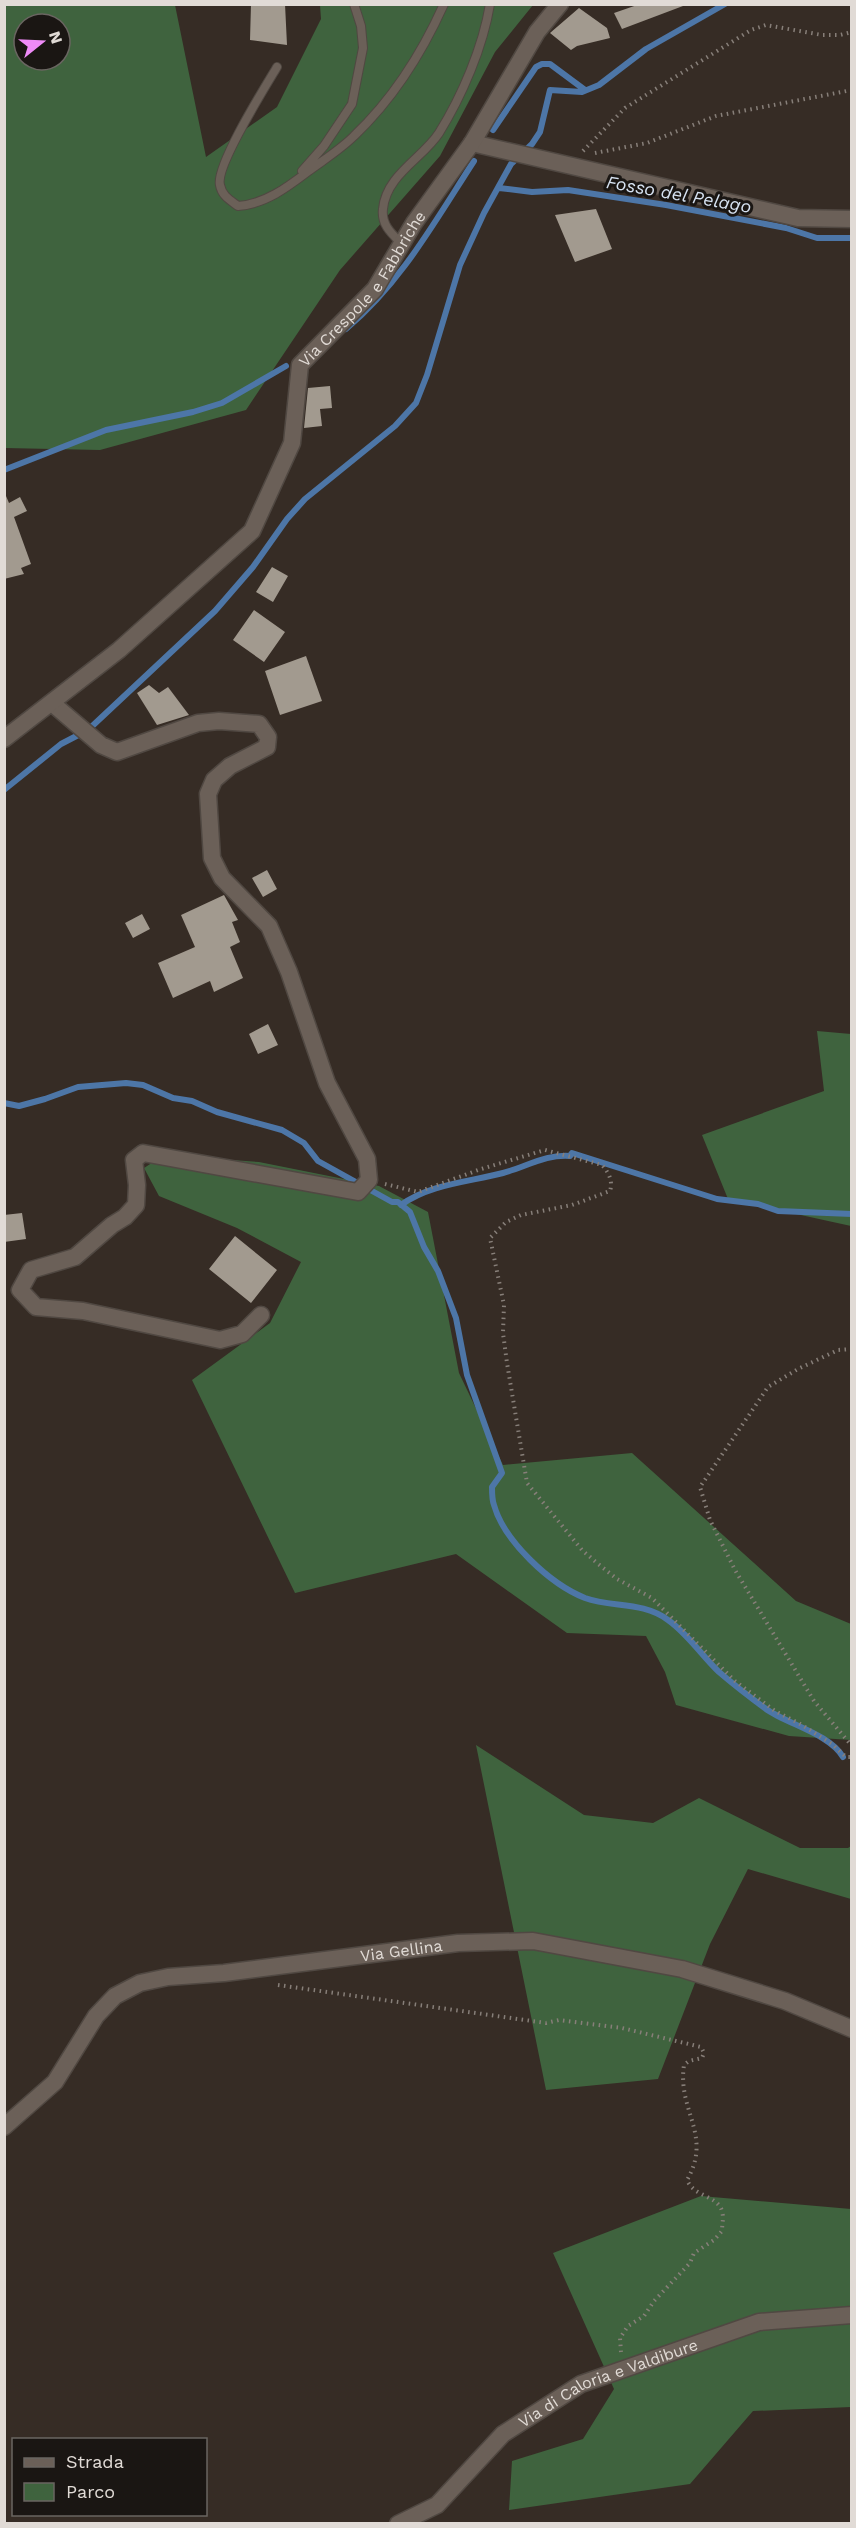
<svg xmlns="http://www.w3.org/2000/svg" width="856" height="2528" font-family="'Work Sans',sans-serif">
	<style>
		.green { fill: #3f633e; fill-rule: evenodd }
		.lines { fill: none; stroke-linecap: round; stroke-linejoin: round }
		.stream { stroke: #4d76a7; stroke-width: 6 }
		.building { fill: #a29a8f }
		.lane-casing { stroke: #504842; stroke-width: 10 }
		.street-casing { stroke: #504842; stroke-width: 19 }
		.path { stroke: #877f79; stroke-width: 4; stroke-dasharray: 1.5 4.5; stroke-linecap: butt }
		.lane { stroke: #6b6058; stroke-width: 8 }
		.street { stroke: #6b6058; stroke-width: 16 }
		.labels { text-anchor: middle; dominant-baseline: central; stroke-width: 6; stroke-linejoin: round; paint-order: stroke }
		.street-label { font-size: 16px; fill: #e1dbd6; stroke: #1a1613 }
		.water-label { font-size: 18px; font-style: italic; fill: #d7e3f2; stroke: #1a1613 }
	</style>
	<rect width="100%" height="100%" fill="#362c25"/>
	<path class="green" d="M5 5H175L206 157 277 107 321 19 320 5H533L495 52 440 156 340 270 246 410 100 450 5 448ZM24 24H60V60H24Z
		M817 1031 851 1034V1226L728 1199 702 1135 824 1091Z
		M164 1155 259 1162 379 1186 428 1212 459 1373 503 1465 632 1453 796 1601 851 1624V1740L789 1736 676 1705 665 1672 646 1636 567 1633 456 1554 295 1593 192 1380 270 1323 301 1262 237 1228 159 1196 144 1168Z
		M476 1745 584 1815 653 1823 699 1798 800 1848H848L851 1846V1899L748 1869 710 1944 658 2079 546 2090Z
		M701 2196 851 2209V2407L753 2411 690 2484 509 2510 512 2461 583 2439 614 2389 553 2253Z"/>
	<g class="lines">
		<path class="stream" d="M493 130 536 67 542 64H550L585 90
			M499 188 532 192 568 190 666 205 786 228 817 238H852
			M346 329C401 283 435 221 474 161
			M4 470 106 430 193 412 222 403 286 366
			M4 790 61 744 88 730 215 611 253 567 287 519 305 499 395 426 416 403 427 375 460 265 484 213 511 164 532 144 540 132 550 90 582 92 599 85 646 49 725 4
			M4 1103 19 1106 45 1099 78 1087 126 1083 143 1085 173 1098 192 1101 217 1112 282 1130 304 1143 318 1161 392 1202H398L410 1212 424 1247 438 1271 456 1318 467 1375 502 1473 492 1487C492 1493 492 1500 494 1505 504 1541 550 1584 585 1598 612 1608 642 1601 668 1620 688 1634 702 1656 719 1672 733 1684 751 1698 766 1709 787 1724 830 1734 843 1757
			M401 1205C430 1184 469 1182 503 1173 526 1167 546 1154 570 1156L572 1153 717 1199 758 1204 778 1211 852 1214"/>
	</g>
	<path class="building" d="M251 4H285L287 45 250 40Z
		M640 4H683V6L622 29 614 13Z
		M579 8 607 28 610 38 577 46 571 50 550 33Z
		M596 209 612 249 575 262 555 215Z
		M330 386 332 408 320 409 322 426 304 428 308 388Z
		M6 496 9 503 20 497 27 511 14 517 31 564 21 568 24 574 4 579Z
		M272 567 288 576 273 602 256 592Z
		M254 610 285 632 264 662 233 640Z
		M306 656 322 701 280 715 265 671Z
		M149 685 159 693 168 687 189 715 157 725 137 693Z
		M267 870 277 889 263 897 252 878Z
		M224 895 238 920 232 922 240 942 230 947 243 978 214 992 210 981 173 998 158 963 195 947 181 915Z
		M142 914 150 929 133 938 125 923Z
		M268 1024 278 1045 258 1054 249 1034Z
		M22 1213 26 1239 4 1242V1215Z
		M235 1236 277 1270 251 1303 209 1269Z"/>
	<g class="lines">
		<defs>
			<path id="lane" d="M277 67C265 87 215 167 220 185 222 196 230 200 238 206 266 204 289 186 310 170 325 159 341 149 354 136 393 99 422 53 444 4
				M302 171 324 146 352 104 363 48 361 26 354 4
				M402 244C392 234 381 225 383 209 386 175 423 158 439 133 462 96 483 47 490 4"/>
			<g id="street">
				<path d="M472 143 798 218 852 219"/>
				<path d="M53 704 101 745 117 752 198 723 219 721 259 724 268 737 267 747 230 766 214 780 208 794 212 858 222 878 269 926 289 972 327 1083 367 1159 369 1180 358 1192 143 1153 134 1160 137 1185 136 1205 125 1217 112 1225 75 1257 31 1270 20 1290 36 1307 83 1311 220 1340 242 1334 261 1315"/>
				<path id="s1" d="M4 739 119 650 252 531 292 443 300 365 375 289 414 223 472 143 537 32 560 4"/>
				<path id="s2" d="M4 2127 55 2082 96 2016 115 1996 140 1983 168 1977 224 1973 458 1943 533 1941 682 1969 785 2001 852 2029"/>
				<path id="s3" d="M398 2524 437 2505 503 2434 581 2384 759 2322 852 2315"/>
			</g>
		</defs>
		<use href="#lane" class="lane-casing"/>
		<use href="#street" class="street-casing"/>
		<path class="path" d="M583 151 625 108 751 30 766 25 822 35H840L852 32
			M595 153 647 143 716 116 852 90
			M385 1184 418 1192 481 1169 545 1150 602 1165C609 1173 613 1181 610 1191L572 1205 521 1215 506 1222 490 1238 504 1305 503 1333 507 1363 527 1483 582 1550 597 1563 617 1579 652 1598 735 1681 775 1711 802 1725 832 1744 846 1757H852
			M852 1349 838 1350 798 1369 768 1387 700 1487 710 1520 735 1570 814 1701 852 1746
			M278 1985 546 2023 559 2020 622 2028 701 2047 704 2053 702 2058 689 2061 684 2065C677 2111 713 2135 687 2180 694 2197 717 2195 722 2211 724 2218 722 2224 722 2231L714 2240 694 2253 690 2263 654 2301 644 2316 628 2326 620 2338 621 2352"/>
		<use href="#lane" class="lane"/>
		<use href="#street" class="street"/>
	</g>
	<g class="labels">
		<g class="street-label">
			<text stroke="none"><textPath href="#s1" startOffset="598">Via Crespole e Fabbriche</textPath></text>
			<text stroke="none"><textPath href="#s2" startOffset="465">Via Gellina</textPath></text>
			<text stroke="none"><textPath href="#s3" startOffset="258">Via di Caloria e Valdibure</textPath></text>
		</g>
		<g class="water-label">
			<text transform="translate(679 194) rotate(10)">Fosso del Pelago</text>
		</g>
	</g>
	<rect width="856" height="2528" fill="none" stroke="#e1dbd6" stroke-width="12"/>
	<rect x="12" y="2438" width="195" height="78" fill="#1a1613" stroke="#6a6561" stroke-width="1.5"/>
	<rect x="24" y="2458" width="30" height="9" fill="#6b6058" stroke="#6a6561" stroke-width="1.5"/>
	<text x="66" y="2468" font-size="18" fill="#e1dbd6">Strada</text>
	<rect x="24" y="2483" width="30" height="18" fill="#3f633e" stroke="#6a6561" stroke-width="1.5"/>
	<text x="66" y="2498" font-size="18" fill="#e1dbd6">Parco</text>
	<g transform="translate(42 42) rotate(72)"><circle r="28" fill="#1a1613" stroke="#6a6561" stroke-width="1.5"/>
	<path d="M0-4.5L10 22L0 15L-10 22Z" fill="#ef8bf7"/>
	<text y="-9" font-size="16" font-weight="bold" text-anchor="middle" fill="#e1dbd6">N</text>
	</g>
</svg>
